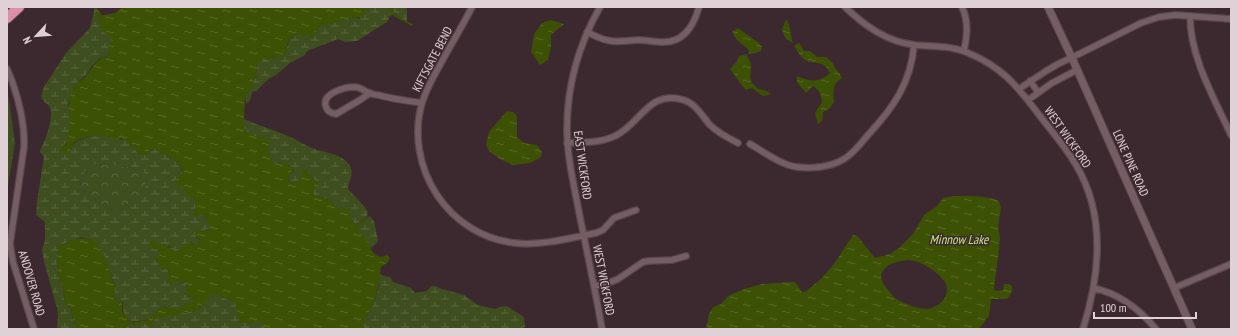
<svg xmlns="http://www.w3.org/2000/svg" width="1238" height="336" font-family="'PT Sans Narrow',sans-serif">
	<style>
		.forest { fill: url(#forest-crowns) }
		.wetland { fill: url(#wetland-marsh); fill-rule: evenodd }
		.water { fill: url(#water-ripples); fill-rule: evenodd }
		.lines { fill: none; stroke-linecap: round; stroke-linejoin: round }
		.stream { stroke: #3d5105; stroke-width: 2 }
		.minor-casing { stroke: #58464c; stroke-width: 8 }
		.tertiary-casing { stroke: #58464c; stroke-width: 9 }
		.trunk-casing { stroke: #58464c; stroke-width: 12 }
		.minor { stroke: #755d64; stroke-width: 5.5 }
		.tertiary { stroke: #755d64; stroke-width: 7 }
		.trunk { stroke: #dc8eaa; stroke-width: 10 }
		.labels { text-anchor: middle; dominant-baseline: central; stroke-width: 3; stroke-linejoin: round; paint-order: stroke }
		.street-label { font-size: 12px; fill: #e0d1d6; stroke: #3c282f }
		.water-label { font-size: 13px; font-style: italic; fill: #c2e383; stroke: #3c282f }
	</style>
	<defs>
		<pattern id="forest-crowns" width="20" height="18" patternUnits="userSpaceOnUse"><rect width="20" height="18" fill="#3f4e1f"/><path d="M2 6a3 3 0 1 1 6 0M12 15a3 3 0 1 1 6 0" fill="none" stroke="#5a663f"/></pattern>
		<pattern id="wetland-marsh" width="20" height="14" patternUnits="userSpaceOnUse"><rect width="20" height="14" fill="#3f4e1f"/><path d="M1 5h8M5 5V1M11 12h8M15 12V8" fill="none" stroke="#5a663f"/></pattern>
		<pattern id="water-ripples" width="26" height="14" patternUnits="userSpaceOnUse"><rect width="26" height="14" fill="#3d5105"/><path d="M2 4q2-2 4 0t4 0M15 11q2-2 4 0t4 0" fill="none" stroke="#596929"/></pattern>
	</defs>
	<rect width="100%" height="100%" fill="#3c282f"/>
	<path class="forest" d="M7 94 9 99 15 143 7 192Z
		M97 164C110 165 138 166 147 175 147 182 146 188 141 192 136 196 139 192 135 195 130 200 127 208 119 210 119 210 114 210 113 210 109 210 84 193 82 190 79 184 81 180 83 175 87 168 90 166 97 164Z"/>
	<path class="wetland" d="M364 7H407V21H404L395 14 390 16 387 22 357 41 345 42 338 39 307 51 305 55 290 63 276 75 270 78 261 86 257 91 252 92 250 101 246 103 245 95C251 88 252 81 258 75L256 70 257 65 265 58H276L286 51C289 36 299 30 313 37L318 27 355 17 359 19 364 10 363 8Z
		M94 11H96L100 22 101 27 114 41 108 56 99 59 92 66 88 73 78 82 68 103C70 111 70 118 70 125 70 134 70 143 61 147L71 150 73 144C84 137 101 131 111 138H119L121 140H127L138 153 146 154C149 152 151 149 155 149 157 150 161 153 164 154 173 158 183 164 182 175L175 181 184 188 191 197H194C196 203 197 208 194 213L195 215 201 214 208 220 210 228 196 237 200 240 199 243 196 245 190 242 181 249 178 251H173L170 246 166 247 163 244H158L157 249 160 252V255L155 259C157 262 161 264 163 269H168L170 279 167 282 176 281 178 280 179 282 186 283 187 290 193 297 194 303 178 310 162 307C151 318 151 321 135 321 129 321 134 322 128 320 124 313 122 313 123 303L121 301 117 302 113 296 115 287 108 266 90 239 82 237 58 246 59 249 57 256V263L60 283 63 288 65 303 71 309 73 320 78 329H57L58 316 57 308 44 262 42 249 45 241V222L36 215 37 201 44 157 40 152V150C45 142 54 117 50 108 48 103 42 102 41 96L44 87 66 53 90 28ZM97 164C110 165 138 166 147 175 147 182 146 188 141 192 136 195 139 192 135 195 130 200 127 208 119 210 119 210 114 210 113 210 109 210 84 193 82 190 79 184 81 180 83 175 87 168 90 166 97 164Z
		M244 119C259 126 275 130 290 137 298 140 304 145 312 148 324 153 343 153 350 166 355 175 348 181 348 189L364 206 368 212 367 216 357 224H355L349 218V211L345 209H340C330 201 327 197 314 196L313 193 314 189 318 185 315 180 310 177 306 169C302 176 296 189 287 180L290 173 294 171V169L282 162 272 164 271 162V159C268 153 266 150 270 143L264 138 252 136 248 134 243 126 242 122Z
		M370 216 374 221 378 240 377 243 371 248 359 232 357 227Z
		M379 273 384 276 390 277 393 282 411 288 415 293 427 291 431 286H436L439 288 464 295 476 304 482 306 495 309 500 307 507 306 524 317 525 327 519 329H363L365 322V318C371 312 375 299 378 289 379 285 378 278 379 273Z
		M210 292 235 302 244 322 251 324 256 320 262 323 267 329H150L154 319 158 317 165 316H173L183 312 185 313 200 308 203 303 209 299Z
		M129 323 134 324 142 323 149 324 150 326 148 329H125Z"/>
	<path class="water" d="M96 7 102 15C111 15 116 13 123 7H364L363 8 366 10 365 13 362 15 361 18 355 17 318 27 313 37 311 38C305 31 292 34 288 43 286 47 287 52 283 55 278 60 270 56 265 59 262 60 260 63 257 65L256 70 258 75 254 79 251 89 245 95 244 119 242 122C245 138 256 135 268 139L270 143C266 150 268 153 272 159L271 162 272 164 282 162 294 169V170L290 173 288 180C293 187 299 181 302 175L301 171 303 169H306L310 177 315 180 319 186 314 189 313 193 314 196C327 197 330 201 340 209H347L349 211 350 219 355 224H358L367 216 368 217 357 227C359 232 362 234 365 238 369 243 371 253 378 256 381 258 384 256 387 255L390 258 388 262 381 267C379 282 375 308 365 318V322L363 329H267L262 323 256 321 251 324 247 323H240L235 302 224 297 218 296 211 292 209 299C200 305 196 317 183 312 180 313 177 315 174 316 167 317 152 314 153 325L150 329H148L149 324 142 323 136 324 129 323 125 329H78L73 320 71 309 65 303 63 288 60 283 57 263V256L59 249 57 246 68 243 70 241C105 228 105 263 115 287V293L113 296 117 302 121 301C124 305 120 310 124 314 125 315 127 316 128 317V320C134 323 142 321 148 320L152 315 155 314 162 307 173 309 178 310 183 308C185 299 189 305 194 303L193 298H190L188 297V292L186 283 179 282 178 280 172 283H168L167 282 170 279C168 276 168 274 169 270L168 269H163C161 264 157 262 155 258L160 255V252L157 249 151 250 150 247 151 245 150 241 152 239 156 241 158 244H163L166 247 174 248V251C183 251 181 246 188 242L196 245 199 243 200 240 195 235 196 230 207 231 210 228 208 220 201 214 196 216 194 213C197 208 196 203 194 198L188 197 184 188C180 185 176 186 175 181L182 175C183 164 173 158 164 154 161 153 157 150 155 149 151 149 149 152 146 154L138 153 127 140H124L119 138 114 139C99 133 87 135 73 143L71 150 67 153 62 152 60 150 61 147 66 145C75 124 63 105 74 87 77 82 84 79 88 74 96 64 94 61 108 56L110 52 108 46 114 41C110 36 105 35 102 29 99 22 99 15 94 10V8Z
		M786 19C791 26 790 35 793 43L786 39 782 30Z
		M551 20 564 24 551 35V47L548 60 540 65 531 52 534 34 542 23Z
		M738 28 759 43 762 47 761 51 755 53 749 54 748 49 737 40 732 32Z
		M799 43 804 51H810L817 57H826L833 63 835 68 840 74 842 78C832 84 833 92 834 102L830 108 823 112 822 121 818 124 815 113 822 102C821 95 820 90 813 86L806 93 797 82V76C810 82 819 83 830 73 822 57 814 67 804 59 800 56 797 50 794 46Z
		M746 54C748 58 751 62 751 66 751 78 747 79 758 89L763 90 771 93 768 95 763 96 752 88 746 90C740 84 736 76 730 69L737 61 739 56Z
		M507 111 513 112 517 116V137L524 143 537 145 542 152 541 157 530 163 513 165 500 159 489 151 486 145 489 132Z
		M953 196C968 196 985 195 999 201L1001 208 998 226 1000 238 999 249 994 288 995 291 1003 290 1004 284H1009L1012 286V292L1007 299H993L991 300 989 316 979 329H707L706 328 709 314 713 307 721 304 728 296 744 289 762 284 791 282H795L802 292H805L822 278 834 264 853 235H856L858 237 875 258 890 254 900 247 913 234 924 215 937 206 943 198ZM909 260C920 261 931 268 939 275 942 279 947 283 947 288 948 299 937 308 927 309 921 309 915 307 909 305 901 302 894 299 889 291 885 286 881 282 881 275 885 263 898 261 909 260Z"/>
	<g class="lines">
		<path class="stream" d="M389 7 394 15 412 25"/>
		<defs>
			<path id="minor" d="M472 7C462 27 450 46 440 65 433 77 426 90 422 103 404 167 448 236 515 243 541 246 570 238 596 233L603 230 614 218 636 210
				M600 7C579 44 567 86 567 129 567 155 573 181 578 207 586 248 595 288 602 329
				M845 7C865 26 887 42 915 45 932 46 950 46 966 52 1003 67 1017 86 1040 116 1052 132 1066 147 1076 165 1106 215 1100 275 1083 329
				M962 7C969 22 967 36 964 51
				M1190 16C1190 57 1214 98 1231 135
				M587 32C599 38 609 43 622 41 628 41 633 40 638 40 646 40 654 42 662 42 684 43 694 25 699 7
				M7 69C9 73 10 77 12 81 19 101 25 124 24 147L10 244 13 262 34 329
				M1030 81 1038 92
				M1019 89 1046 71 1058 64 1079 54 1141 23 1159 17 1176 15 1231 19
				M370 93 360 100 336 114C331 113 328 112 326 107 321 93 345 87 355 87 361 87 364 91 369 93 372 94 376 95 378 95 392 99 408 101 422 103
				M1028 100 1052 83 1077 70
				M567 143C583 142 601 143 615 136 641 124 648 89 684 100 696 104 702 116 710 125 718 133 728 138 738 143
				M750 144C764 152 781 165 797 167 812 169 831 167 844 159 854 153 861 143 868 135 893 108 911 83 914 45
				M594 286 606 284 618 279 643 262 648 261 672 260 686 256
				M1093 288C1118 293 1140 310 1156 329
				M1174 288 1231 264"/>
			<path id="tertiary" d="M1048 7 1072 58 1192 329"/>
			<path id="trunk" d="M7 18 19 7"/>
		</defs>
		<use href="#minor" class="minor-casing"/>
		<use href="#tertiary" class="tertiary-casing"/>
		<use href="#trunk" class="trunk-casing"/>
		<use href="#minor" class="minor"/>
		<use href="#tertiary" class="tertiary"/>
		<use href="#trunk" class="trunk"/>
	</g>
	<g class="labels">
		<g class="street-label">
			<text transform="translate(432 59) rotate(-62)">KIFTSGATE BEND</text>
			<text transform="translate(1068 137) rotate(55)">WEST WICKFORD</text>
			<text transform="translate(1131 163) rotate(66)">LONE PINE ROAD</text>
			<text transform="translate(583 165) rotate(82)">EAST WICKFORD</text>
			<text transform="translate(604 280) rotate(79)">WEST WICKFORD</text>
			<text transform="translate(32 283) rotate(74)">ANDOVER ROAD</text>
		</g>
		<g class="water-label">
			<text x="959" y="239">Minnow Lake</text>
		</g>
	</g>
	<rect width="1238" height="336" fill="none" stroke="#e0d1d6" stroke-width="16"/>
	<g transform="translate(36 36) rotate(244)" stroke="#3c282f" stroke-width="3" paint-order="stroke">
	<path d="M0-3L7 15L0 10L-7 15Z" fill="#e0d1d6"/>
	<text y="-6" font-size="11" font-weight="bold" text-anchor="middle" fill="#e0d1d6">N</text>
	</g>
	<path d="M1094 312v6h102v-6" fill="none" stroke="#e0d1d6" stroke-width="2"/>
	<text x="1100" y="312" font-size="12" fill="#e0d1d6" stroke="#3c282f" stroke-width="3" paint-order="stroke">100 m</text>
</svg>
